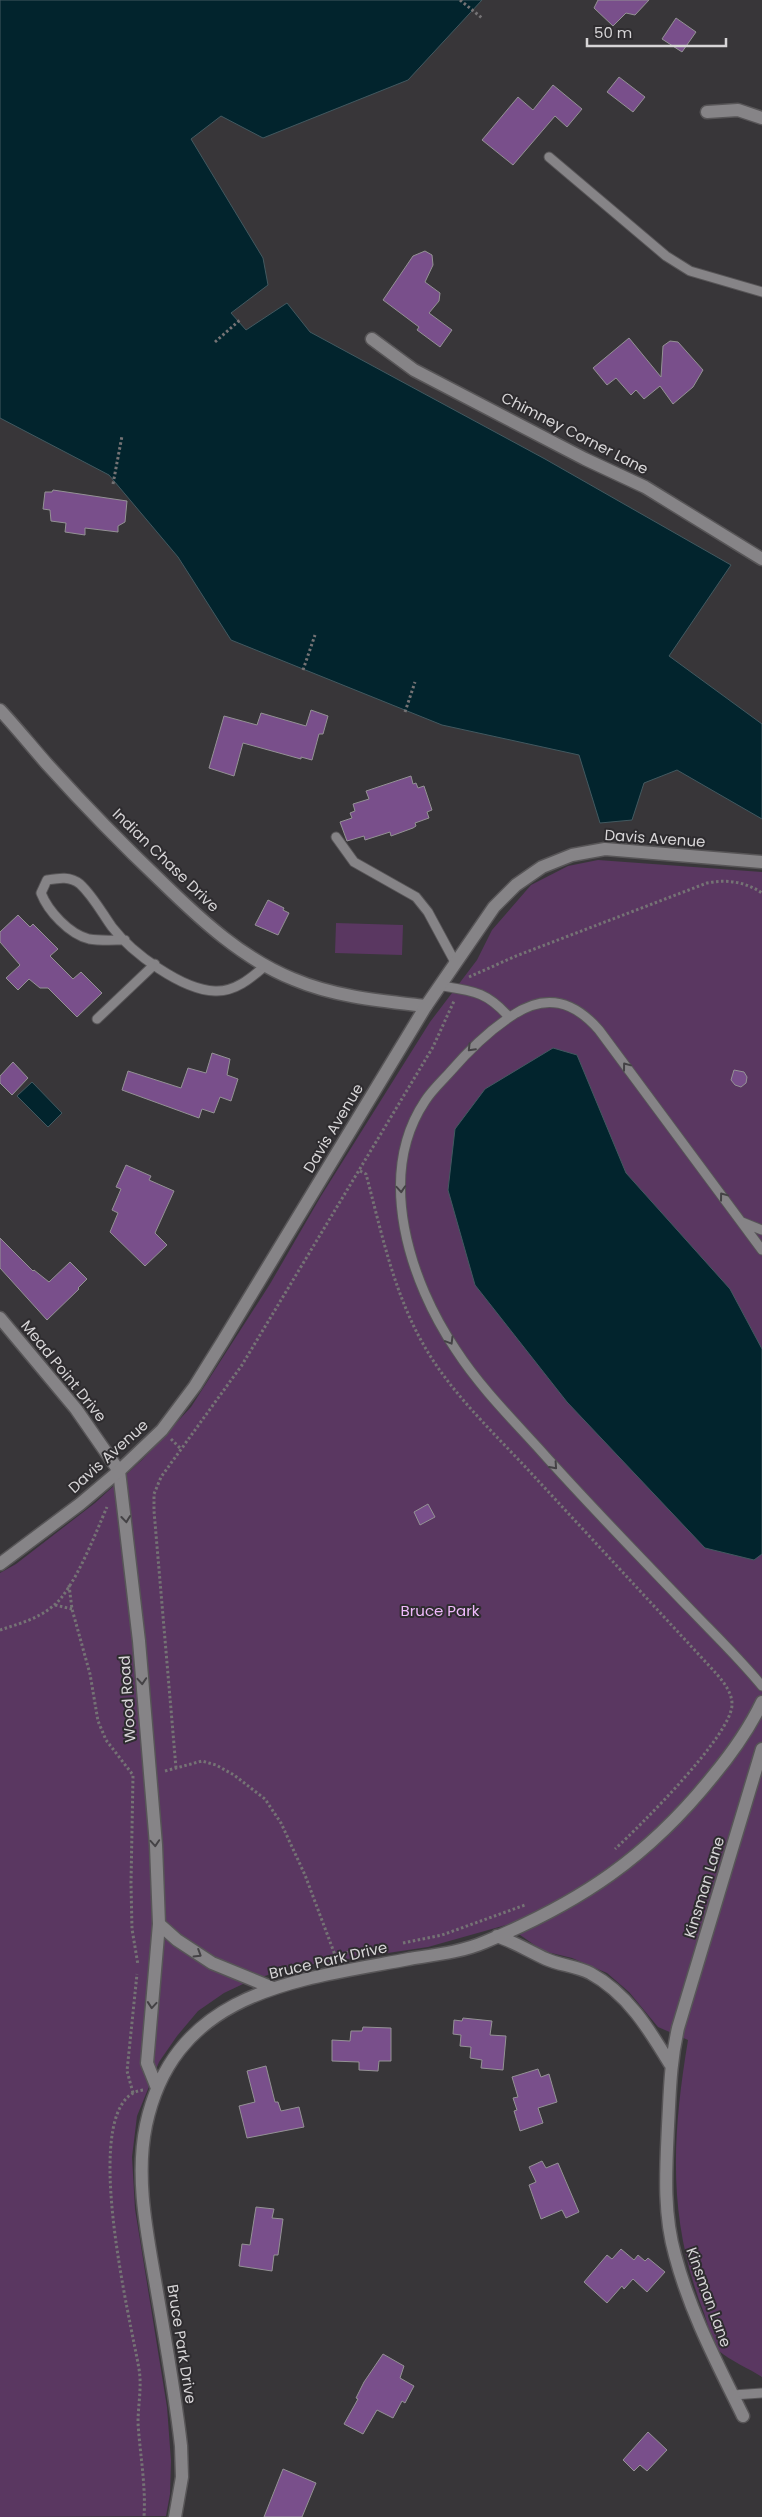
<svg xmlns="http://www.w3.org/2000/svg" width="762" height="2517" font-family="Poppins,sans-serif">
	<style>
		.green { fill: #5a3761 }
		.water { fill: #02242d; stroke: #425960 }
		.building { fill: #794f8b; stroke: #949295 }
		.lines { fill: none; stroke-linecap: round; stroke-linejoin: round }
		.lane-casing { stroke: #575557; stroke-width: 11 }
		.street-casing { stroke: #575557; stroke-width: 15 }
		.secondary-casing { stroke: #575557; stroke-width: 15 }
		.path { stroke: #757375; stroke-width: 3; stroke-dasharray: 2.5 2.5; stroke-linecap: butt }
		.lane { stroke: #868487; stroke-width: 9 }
		.street { stroke: #868487; stroke-width: 12 }
		.secondary { stroke: #868487; stroke-width: 12 }
		.oneway { stroke: #444245 }
		.labels { text-anchor: middle; dominant-baseline: central; stroke-width: 4; stroke-linejoin: round; paint-order: stroke }
		.street-label { font-size: 15px; fill: #d7d5d7; stroke: #2e2c2f }
		.park-label { font-size: 15px; fill: #f0bafc; stroke: #2e2c2f }
	</style>
	<rect width="100%" height="100%" fill="#383639"/>
	<path class="green" d="M598 860 762 872V2377C750 2369 729 2360 719 2351 713 2345 707 2322 704 2313 667 2219 672 2137 688 2040L658 2027 629 1992 607 1973 572 1958 543 1951 506 1925 428 1947 287 1968 243 1984 224 1993 198 2011 177 2036 159 2062 137 2116 132 2157 135 2209 167 2407 171 2461 170 2494 166 2516 0 2517V1573L16 1564 95 1503 142 1460 191 1407 270 1284 321 1196 430 1022 477 960 492 930 531 885 568 866Z
		M336 923 403 925 402 955 335 953Z"/>
	<path class="water" d="M0 0H482L408 80 263 138 221 116 191 139 263 258 268 285 231 313 246 330 287 303 310 332 545 459 731 565 669 656 762 724V819L677 770 644 783 632 820 600 823 579 755 442 725 231 640 178 557 109 475 0 418Z
		M553 1048 577 1055 626 1173 730 1289 762 1349V1554L754 1560 705 1548 567 1402 475 1285 448 1190 455 1129 485 1089Z
		M32 1082 62 1113 48 1127 17 1096Z"/>
	<path class="building" d="M598 0H649L635 15 626 13 613 26 594 8Z
		M676 18 696 32 682 52 662 39Z
		M619 77 645 97 633 112 607 92Z
		M553 85 582 109 567 127 555 116 513 165 482 140 518 97 533 110Z
		M425 251 432 255 433 265 425 282 440 293 439 301 429 313 452 330 440 347 417 330 419 327 383 300 413 256Z
		M629 338 661 377 663 346 670 341 678 342 703 370 693 387 673 404 660 386 644 399 636 390 631 395 616 378 607 385 593 368Z
		M53 490 127 501 125 522 118 526V532L85 528V535L65 532 66 523 51 521 50 510 43 509 45 492H52Z
		M311 710 328 716 323 734H319L312 760 301 757V759L243 743 234 776 209 768 224 716 257 725 261 713 306 726Z
		M411 776 413 784 416 783 418 788 424 786 432 810 427 812 429 818 415 823 416 826 413 828 391 836 390 832 365 840 364 836 347 841 340 822 352 818 350 813 355 811 353 804 369 799 366 791Z
		M268 900 284 908 283 910 289 913 278 935 255 925Z
		M18 915 30 927 33 924 58 949 50 956 73 979 81 972 102 993 77 1017 48 988H40L29 979 18 990 6 978 20 965 0 942V932Z
		M212 1053 230 1059 227 1075 238 1079 231 1101 220 1097 214 1113 202 1109 199 1118 122 1090 128 1071 181 1088 188 1068 206 1073Z
		M13 1062 28 1078 12 1095 0 1083V1076Z
		M734 1070 744 1072 747 1077 746 1083 741 1087 735 1085 731 1080Z
		M126 1165 151 1176 149 1180 174 1191 155 1233 167 1245 145 1266 110 1232 118 1213 112 1210 121 1189 116 1187Z
		M0 1238 33 1271 34 1270 49 1282 70 1262 87 1279 78 1288 79 1289 47 1320 0 1268Z
		M428 1504 435 1517 420 1525 414 1512Z
		M463 2018 492 2021 490 2035 506 2036 503 2070 481 2068 482 2060 470 2058 471 2047 460 2046 461 2035 453 2034 454 2020 462 2021Z
		M363 2027 391 2028V2061H379L378 2071 359 2070V2062L332 2061V2040L350 2041 351 2031H362Z
		M266 2066 275 2102H278L281 2111 299 2107 304 2127 247 2138 239 2106 255 2102 247 2071Z
		M538 2069 541 2077 549 2074 557 2102 538 2108 543 2123 520 2131 514 2111 517 2110 513 2098 518 2097 512 2077Z
		M542 2161 546 2168 558 2163 579 2212 566 2218 562 2210 541 2219 529 2185 536 2182 529 2167Z
		M256 2207 274 2209 272 2218 283 2219 278 2255H274L272 2271 239 2266 242 2244 250 2245Z
		M621 2249 634 2260 638 2255 645 2261 648 2258 665 2272 647 2292 633 2279 624 2289 622 2286 607 2303 584 2282 607 2255 612 2259Z
		M383 2354 404 2366 400 2378 414 2386 405 2403 402 2401 393 2418 377 2410 363 2434 344 2424 358 2399 356 2398 364 2382Z
		M648 2432 667 2450 647 2471 640 2465 634 2471 623 2460Z
		M283 2469 316 2483 302 2517H264Z"/>
	<g class="lines">
		<defs>
			<path id="lane" d="M549 157 666 256 690 271 762 292
				M336 837 354 862 416 897 428 912 456 964
				M125 940C114 940 100 941 89 939 69 934 48 911 41 893L47 880C59 878 70 876 80 884 93 896 102 913 112 927 132 953 182 990 215 991 235 992 251 978 265 966
				M442 986C474 991 487 992 509 1017
				M97 1019 155 964
				M742 1222 762 1230
				M762 1250 599 1030C574 1001 546 993 513 1015 488 1031 469 1050 450 1072 442 1081 432 1090 425 1101 375 1176 410 1282 456 1350 480 1387 512 1419 541 1451 590 1506 641 1558 691 1610 715 1635 740 1659 762 1686
				M733 2395 762 2393"/>
			<path id="street" d="M707 112 738 110 762 118
				M372 339 414 370 585 459 645 487 762 559
				M0 710C16 727 31 746 47 764 84 805 123 845 163 883 201 920 243 959 293 979 335 997 382 1001 426 1006
				M0 1318 76 1409 119 1471 139 1641 156 1845 159 1924 147 2063 157 2088
				M159 1924 177 1940 212 1963 273 1988
				M497 1936C514 1942 529 1951 546 1959 559 1965 576 1966 590 1973 627 1993 649 2029 670 2064
				M743 2416C717 2363 690 2312 675 2255 663 2213 666 2169 668 2126 670 2091 670 2064 678 2028L762 1749
				M175 2517 182 2477 181 2446C175 2392 165 2339 156 2286 147 2233 135 2178 146 2125 175 1990 297 1980 409 1959 434 1955 462 1952 485 1942 581 1902 648 1857 713 1776 732 1753 749 1729 762 1702"/>
			<path id="secondary" d="M0 1564 80 1504 119 1471 162 1430 195 1386 223 1341 426 1006 494 907 516 885 542 867 572 855 605 849 762 862"/>
		</defs>
		<use href="#lane" class="lane-casing"/>
		<use href="#street" class="street-casing"/>
		<use href="#secondary" class="secondary-casing"/>
		<path class="path" d="M460 0 482 18
			M215 342 241 319
			M113 484 122 436
			M303 670 315 635
			M405 712 415 682
			M469 977 516 956 707 883C727 879 746 882 762 893
			M360 1171 366 1174C382 1234 394 1295 426 1349 453 1395 495 1434 531 1473 592 1539 653 1605 714 1671 721 1679 732 1691 732 1704 733 1734 639 1827 615 1849
			M171 1439 181 1449
			M69 1585 72 1609 90 1674 98 1721 106 1740 133 1775 131 1883 132 1929 138 1965
			M55 1605 72 1609
			M0 1630C18 1624 38 1619 53 1606 74 1590 96 1532 107 1507
			M176 1768 154 1511V1494L161 1477 242 1365 433 1047 454 1001
			M165 1771 202 1761 216 1765 234 1775 265 1799 281 1823 305 1875 335 1955 360 1950
			M403 1943 442 1935 525 1905
			M143 2090C75 2098 132 2326 139 2369 142 2387 138 2405 138 2423 140 2455 146 2485 144 2517
			M133 2093 127 2071 137 1974"/>
		<use href="#lane" class="lane"/>
		<use href="#street" class="street"/>
		<use href="#secondary" class="secondary"/>
	</g>
	<defs><path id="oneway-chevron" d="M-2-3.5L2.5 0L-2 3.5" fill="none" stroke-width="1.6" stroke-linecap="round" stroke-linejoin="round" transform="scale(1.25)"/></defs>
	<g class="oneway">
		<use href="#oneway-chevron" transform="translate(471 1048) rotate(134)"/>
		<use href="#oneway-chevron" transform="translate(626 1066) rotate(-127)"/>
		<use href="#oneway-chevron" transform="translate(401 1189) rotate(86)"/>
		<use href="#oneway-chevron" transform="translate(723 1196) rotate(-127)"/>
		<use href="#oneway-chevron" transform="translate(450 1341) rotate(59)"/>
		<use href="#oneway-chevron" transform="translate(554 1466) rotate(48)"/>
		<use href="#oneway-chevron" transform="translate(126 1519) rotate(84)"/>
		<use href="#oneway-chevron" transform="translate(142 1681) rotate(86)"/>
		<use href="#oneway-chevron" transform="translate(155 1843) rotate(86)"/>
		<use href="#oneway-chevron" transform="translate(198 1954) rotate(32)"/>
		<use href="#oneway-chevron" transform="translate(152 2005) rotate(95)"/>
	</g>
	<g class="labels">
		<g class="street-label">
			<text transform="translate(575 433) rotate(27)">Chimney Corner Lane</text>
			<text transform="translate(655 838) rotate(4)">Davis Avenue</text>
			<text transform="translate(166 860) rotate(44)">Indian Chase Drive</text>
			<text transform="translate(333 1128) rotate(-59)">Davis Avenue</text>
			<text transform="translate(64 1371) rotate(51)">Mead Point Drive</text>
			<text transform="translate(108 1456) rotate(-42)">Davis Avenue</text>
			<text transform="translate(127 1699) rotate(-94)">Wood Road</text>
			<text transform="translate(704 1887) rotate(-73)">Kinsman Lane</text>
			<text transform="translate(328 1960) rotate(-13)">Bruce Park Drive</text>
			<text transform="translate(709 2297) rotate(70)">Kinsman Lane</text>
			<text transform="translate(182 2344) rotate(81)">Bruce Park Drive</text>
		</g>
		<g class="park-label">
			<text x="440" y="1610">Bruce Park</text>
		</g>
	</g>
	<path d="M587 38v8h139v-8" fill="none" stroke="#d7d5d7" stroke-width="2.5"/>
	<text x="594" y="38" font-size="15" fill="#d7d5d7" stroke="#2e2c2f" stroke-width="4" paint-order="stroke">50 m</text>
</svg>
